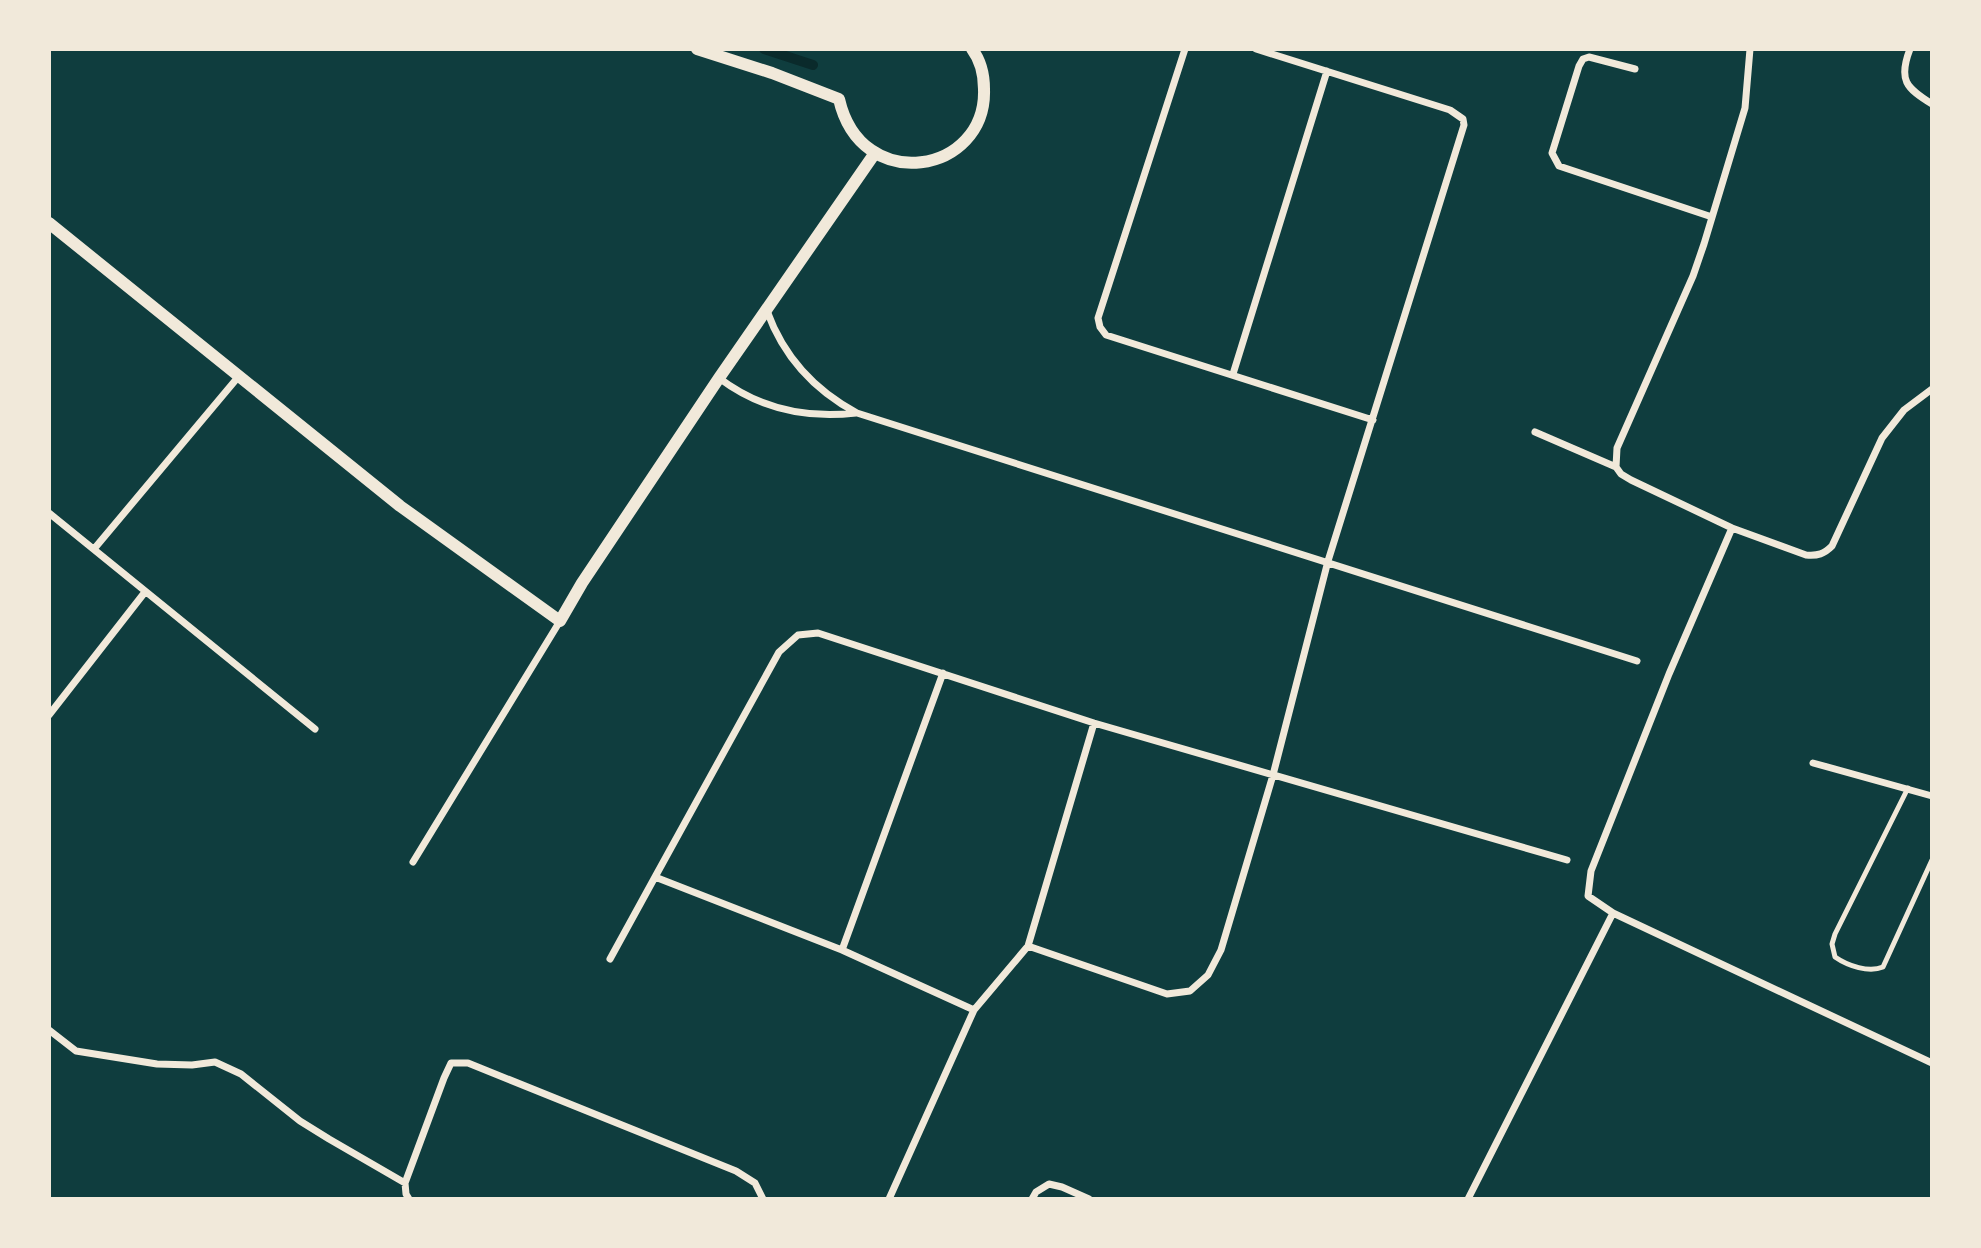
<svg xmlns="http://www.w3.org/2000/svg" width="1981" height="1248" font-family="'IBM Plex Serif',serif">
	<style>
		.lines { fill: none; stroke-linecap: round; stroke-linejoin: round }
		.stream { stroke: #0a2a2b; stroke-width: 10 }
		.service { stroke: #f1e9da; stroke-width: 5 }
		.minor { stroke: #f1e9da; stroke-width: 7 }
		.tertiary { stroke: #f1e9da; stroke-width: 12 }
	</style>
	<rect width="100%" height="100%" fill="#0f3d3e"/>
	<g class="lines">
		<path class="stream" d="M764 49 813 65"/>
		<path class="service" d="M1908 788 1835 934 1832 944 1835 957C1848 966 1869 973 1883 967L1932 860"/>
		<path class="minor" d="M1185 49 1098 318 1100 327 1106 335 1373 420
			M1750 49 1745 108 1704 244 1693 276 1617 448 1616 467 1621 474 1631 480 1732 528 1806 555C1818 556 1824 554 1832 546L1882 438 1904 410 1932 389
			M1910 49C1898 80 1906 88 1932 104
			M1635 69 1589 57 1583 59 1579 66 1552 153 1559 166 1712 217
			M767 311C784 358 814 390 857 413L1637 661
			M1233 374 1327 71
			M719 378C760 409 805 419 856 413
			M1535 432 1616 467
			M49 513 315 729
			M94 549 239 376
			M49 715 145 592
			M1813 763 1932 796
			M413 862 560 621
			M1613 913 1932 1063
			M1028 946 1094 723
			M842 950 943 673
			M610 959 655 877
			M974 1010 842 950 655 877 779 652 798 635 818 633 1094 723 1567 860
			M49 1030 76 1051 157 1064 192 1065 215 1062 241 1074 300 1121 329 1139 405 1183
			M409 1199 406 1194 405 1183 444 1078 451 1063H468L736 1171 755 1183 763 1199
			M889 1199 974 1010 1028 946 1167 994 1190 991 1208 975 1221 950 1273 775 1328 561 1464 125 1463 119 1450 110 1256 49
			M1032 1199 1036 1192 1049 1184 1062 1187 1089 1199
			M1468 1199 1613 913 1588 896 1591 871 1669 674 1732 528"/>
		<path class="tertiary" d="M697 49 772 73 839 99C861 196 987 174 984 89 984 74 981 61 972 49
			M49 223 400 506 560 621 582 583 719 378 875 153"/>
	</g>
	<rect width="1981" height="1248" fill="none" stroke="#f1e9da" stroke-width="102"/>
</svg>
